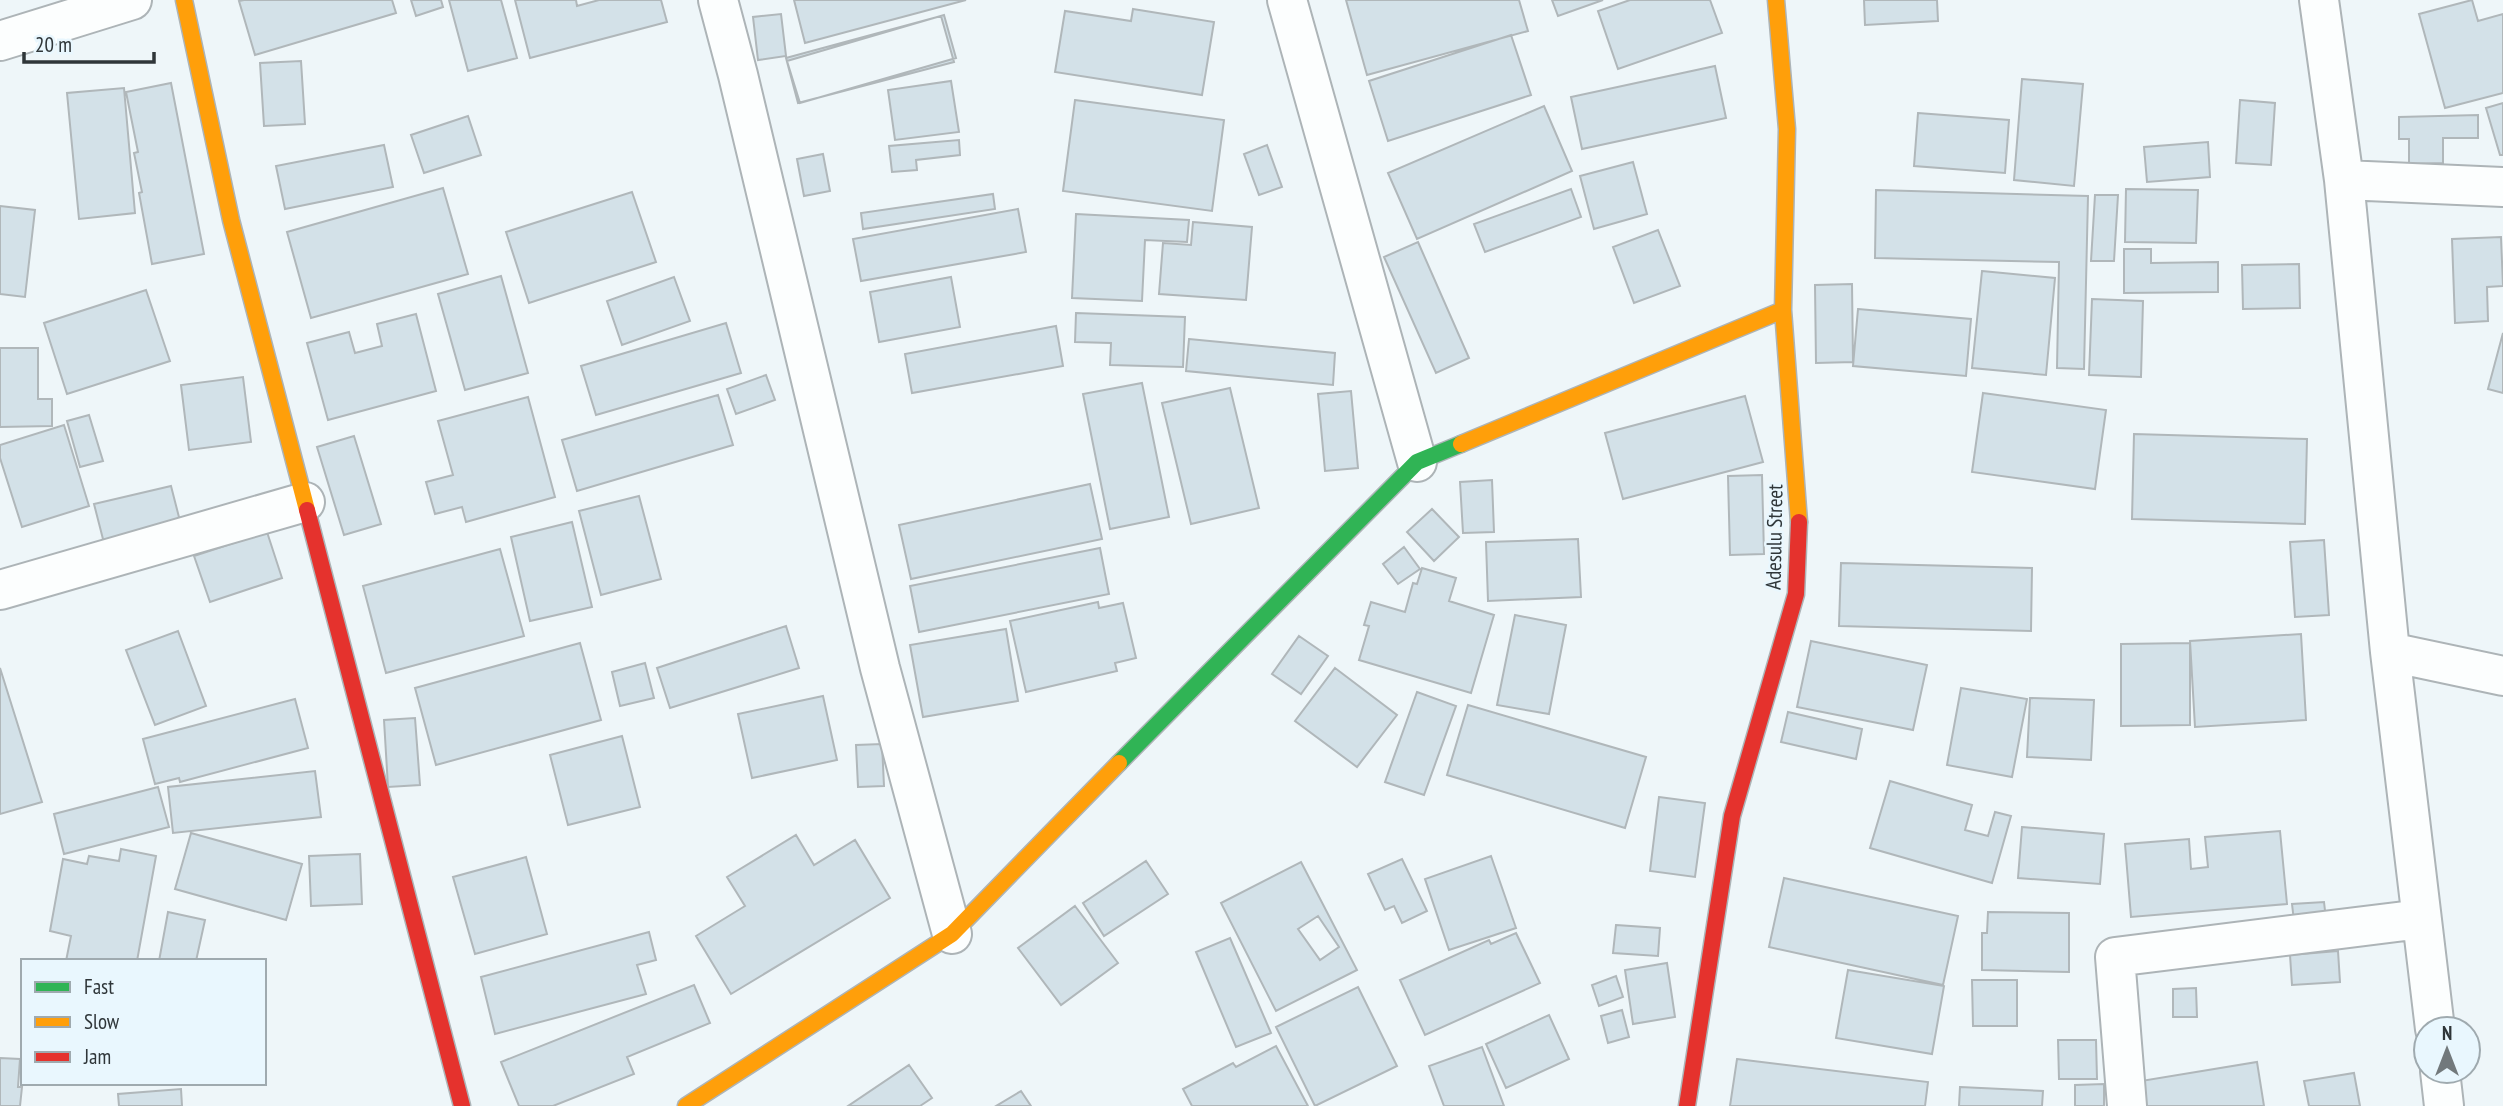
<svg xmlns="http://www.w3.org/2000/svg" width="2503" height="1106" font-family="'PT Sans Narrow',sans-serif">
	<style>
		.building { fill: #d3e1e8; stroke: #b0b7ba; stroke-width: 2; fill-rule: evenodd }
		.lines { fill: none; stroke-linecap: round; stroke-linejoin: round }
		.street-casing { stroke: #adb4b7; stroke-width: 42 }
		.fast-casing { stroke: #adb4b7; stroke-width: 19 }
		.slow-casing { stroke: #adb4b7; stroke-width: 19 }
		.jam-casing { stroke: #adb4b7; stroke-width: 19 }
		.street { stroke: #fcfefe; stroke-width: 38 }
		.fast { stroke: #30b455; stroke-width: 16 }
		.slow { stroke: #ff9f0a; stroke-width: 16 }
		.jam { stroke: #e5322d; stroke-width: 16 }
		.labels { text-anchor: middle; dominant-baseline: central; stroke-width: 5; stroke-linejoin: round; paint-order: stroke }
		.street-label { font-size: 21px; fill: #2f3639; stroke: #e9f7fe }
	</style>
	<rect width="100%" height="100%" fill="#eef6f9"/>
	<path class="building" d="M244 0H392L396 13 255 55 239 1Z
		M411 0H441L443 7 416 16Z
		M449 0H501L517 58 468 71Z
		M515 0H576L577 6 599 0H661L667 22 530 58Z
		M794 0H966L805 43Z
		M1346 0H1519L1528 31 1367 75Z
		M1552 0H1603L1558 16Z
		M1630 0H1710L1722 33 1618 69 1598 11Z
		M1864 0H1937L1938 21 1865 25Z
		M2472 0 2478 21 2503 14V93L2445 108 2419 14Z
		M1133 9 1214 22 1202 95 1055 72 1065 11 1131 21Z
		M781 14 786 56 758 60 753 17Z
		M944 15 956 58 800 103 787 61Z
		M941 16 954 62 798 103 786 58Z
		M1511 35 1531 95 1388 141 1369 81Z
		M301 61 305 124 264 126 260 63Z
		M1715 66 1726 118 1582 149 1571 97Z
		M2022 79 2083 84 2074 186 2014 180Z
		M951 81 959 132 895 140 888 90Z
		M171 83 204 254 152 264 139 193 142 192 134 153 138 152 126 92Z
		M124 88 135 213 79 219 67 93Z
		M1075 100 1224 120 1212 211 1063 191Z
		M2240 100 2275 103 2271 165 2236 163Z
		M2503 103V155H2500L2486 108Z
		M1544 106 1572 171 1417 239 1388 173Z
		M1918 113 2009 120 2005 173 1914 166Z
		M2478 115V138H2443V163L2409 164V139H2399V117Z
		M468 116 481 155 424 173 411 135Z
		M959 140 960 155 916 160 917 170 892 172 889 146Z
		M2208 142 2210 177 2147 182 2144 147Z
		M384 145 393 187 285 209 276 166Z
		M1267 145 1282 187 1259 195 1244 154Z
		M823 154 830 191 804 196 797 159Z
		M1633 162 1647 214 1594 229 1580 176Z
		M443 188 468 274 311 318 287 232Z
		M1571 189 1581 217 1485 252 1474 224Z
		M2126 189 2198 190 2196 243 2125 242Z
		M1876 190 2088 196 2084 369 2057 368 2059 262 1875 258Z
		M632 192 656 262 529 303 506 232Z
		M993 194 995 209 863 229 861 213Z
		M2095 195H2118L2114 261H2091Z
		M0 206 35 210 25 297 0 294Z
		M1018 209 1026 252 861 281 853 239Z
		M1076 214 1189 220 1187 242 1145 240 1142 301 1072 298Z
		M1193 222 1252 227 1246 300 1159 294 1163 243 1191 245Z
		M1658 230 1680 286 1634 303 1613 247Z
		M2501 237 2503 286 2487 287 2488 321 2455 323 2452 239Z
		M1418 242 1469 358 1436 373 1384 257Z
		M2124 249H2151V263L2218 262V292L2124 293Z
		M2299 264 2300 308 2243 309 2242 265Z
		M1982 271 2055 278 2046 375 1972 368Z
		M501 276 528 373 465 390 438 294Z
		M674 277 690 321 622 345 607 301Z
		M951 277 960 327 879 342 870 292Z
		M1852 284 1853 362 1816 363 1815 285Z
		M146 290 170 361 67 394 44 323Z
		M2092 299 2143 301 2141 377 2089 375Z
		M1858 309 1971 319 1966 376 1853 366Z
		M1076 313 1185 317 1183 367 1110 365 1111 343 1075 342Z
		M416 314 436 391 328 420 307 343 349 332 355 353 382 346 377 324Z
		M726 323 741 373 596 415 581 366Z
		M1056 326 1063 366 912 393 905 354Z
		M2503 333V393L2488 389Z
		M1189 339 1335 353 1333 385 1186 371Z
		M0 348H38V399H52V426L0 427Z
		M766 375 775 400 736 414 727 389Z
		M243 377 251 442 189 450 181 385Z
		M1142 383 1169 517 1110 529 1083 394Z
		M1230 388 1259 508 1191 524 1162 403Z
		M1351 391 1358 468 1325 471 1318 394Z
		M1983 393 2106 410 2095 489 1972 472Z
		M718 395 733 445 577 491 562 440Z
		M1745 396 1763 462 1623 499 1605 433Z
		M528 397 555 497 466 522 462 507 435 514 426 482 453 475 438 421Z
		M89 415 103 461 80 467 67 421Z
		M64 425 89 506 22 527 0 458V445Z
		M2134 434 2307 439 2305 524 2132 519Z
		M354 436 381 524 344 535 317 447Z
		M1762 475 1764 554 1730 555 1728 476Z
		M1492 480 1494 532 1463 533 1460 482Z
		M1090 484 1102 539 911 579 899 525Z
		M171 486 181 525 104 543 94 504Z
		M639 496 661 579 601 595 579 511Z
		M1432 509 1459 537 1434 561 1407 532Z
		M572 522 592 607 530 621 511 537Z
		M267 532 282 578 210 602 194 556Z
		M1578 539 1581 597 1488 601 1486 542Z
		M2324 540 2329 615 2295 617 2290 542Z
		M1404 547 1420 569 1398 584 1383 564Z
		M1100 548 1109 594 919 632 910 586Z
		M500 549 524 636 386 673 363 586Z
		M1841 563 2032 568 2031 631 1839 626Z
		M1422 568 1456 578 1449 601 1494 615 1471 693 1359 660 1369 626 1364 625 1371 602 1405 612 1413 583 1417 584Z
		M1098 602 1099 608 1123 603 1136 658 1115 663 1117 671 1026 692 1010 621Z
		M1515 615 1566 625 1549 714 1497 705Z
		M786 626 799 668 670 708 657 668Z
		M1006 629 1018 701 923 717 910 645Z
		M178 631 206 706 155 725 126 650Z
		M2301 634 2306 720 2195 727 2190 641Z
		M1299 636 1328 656 1301 694 1272 674Z
		M1811 641 1927 665 1913 730 1797 707Z
		M580 643 601 720 436 765 415 688Z
		M2190 643V725L2121 726V644Z
		M645 663 654 698 620 706 612 672Z
		M0 668 42 802 0 814Z
		M1335 668 1397 715 1357 767 1295 721Z
		M1961 688 2027 699 2012 777 1947 765Z
		M1417 692 1456 706 1424 795 1385 782Z
		M823 696 837 760 752 778 738 714Z
		M2030 698 2094 700 2091 760 2027 757Z
		M295 699 308 748 180 782 179 778 155 784 143 739Z
		M1468 705 1646 757 1625 828 1447 775Z
		M1788 712 1862 729 1856 759 1781 742Z
		M415 718 420 785 388 787 384 720Z
		M622 736 640 807 568 825 550 755Z
		M882 744 884 786 858 787 856 745Z
		M315 771 321 817 173 833 168 787Z
		M1890 781 1972 805 1965 830 1988 836 1995 812 2011 816 1992 883 1870 848Z
		M158 787 169 827 64 854 54 814Z
		M1659 797 1705 803 1695 877 1650 871Z
		M2022 827 2104 834 2100 884 2018 878Z
		M2280 831 2287 904 2131 917 2125 844 2189 839 2191 869 2208 867 2205 837Z
		M191 833 302 864 286 920 175 889Z
		M796 835 814 865 855 840 890 898 731 994 696 936 745 906 727 877Z
		M121 849 156 856 137 961H66L71 936 50 931 63 859 87 864 89 856 119 861Z
		M360 854 362 904 311 906 309 856Z
		M1491 856 1516 928 1449 950 1425 879Z
		M526 857 547 934 475 954 453 877Z
		M1402 859 1427 911 1402 923 1394 906 1385 910 1368 874Z
		M1146 861 1168 894 1104 936 1083 903Z
		M1301 862 1357 970 1276 1011 1221 903ZM1318 916 1339 947 1320 960 1298 929Z
		M1784 878 1958 916 1943 985 1769 947Z
		M2324 902 2326 919 2294 921 2292 904Z
		M1075 906 1118 963 1061 1005 1018 948Z
		M168 912 205 920 196 961H159Z
		M1988 912 2069 913V972L1982 970V933H1987Z
		M1616 925 1660 928 1658 956 1613 953Z
		M649 932 656 960 637 965 646 994 495 1034 481 977Z
		M1516 933 1540 983 1425 1035 1400 980 1489 940 1491 944Z
		M1230 938 1271 1033 1236 1047 1196 952Z
		M2338 951 2340 982 2292 985 2290 955Z
		M1667 963 1675 1017 1633 1024 1625 970Z
		M1848 970 1944 986 1932 1054 1836 1038Z
		M1616 976 1623 997 1599 1006 1592 985Z
		M1972 980H2017V1026H1973Z
		M694 985 710 1023 627 1057 634 1074 553 1106H519L501 1062Z
		M1358 987 1397 1066 1315 1106 1276 1027Z
		M2196 988 2197 1017H2173V989Z
		M1622 1010 1629 1037 1608 1043 1601 1016Z
		M1549 1015 1569 1059 1506 1088 1486 1044Z
		M2058 1040H2096L2097 1079H2059Z
		M1276 1046 1308 1106H1192L1183 1089 1233 1063 1236 1067Z
		M1482 1047 1504 1106H1444L1429 1066Z
		M0 1058 20 1059 18 1087H22L20 1106H0Z
		M1737 1059 1928 1082 1925 1106H1730Z
		M2257 1062 2264 1106H2145L2141 1081Z
		M909 1065 932 1098 920 1106H848Z
		M2354 1073 2360 1106H2309L2304 1081Z
		M2104 1084V1106H2075V1085Z
		M1960 1087 2043 1091 2042 1106H1959Z
		M181 1089 182 1106H119L118 1094Z
		M1021 1091 1031 1106H996Z"/>
	<g class="lines">
		<defs>
			<path id="street" d="M718 0 738 75 880 668 952 934
				M1287 0 1417 462
				M2319 0 2344 180 2390 652 2435 1029
				M0 41 132 0
				M2344 180 2503 187
				M0 590 305 502
				M2390 652 2503 676
				M2440 1071 2444 1106
				M2127 1106 2115 957 2421 919"/>
			<path id="fast" d="M1119 763 1417 462 1461 444"/>
			<path id="slow" d="M184 0 231 220 307 510
				M1776 0 1787 129 1783 310 1799 522
				M1461 444 1783 310
				M686 1106 952 934 1119 763"/>
			<path id="jam" d="M307 510 462 1106
				M1687 1106 1732 816 1796 594 1799 522"/>
		</defs>
		<use href="#street" class="street-casing"/>
		<use href="#fast" class="fast-casing"/>
		<use href="#slow" class="slow-casing"/>
		<use href="#jam" class="jam-casing"/>
		<use href="#street" class="street"/>
		<use href="#fast" class="fast"/>
		<use href="#slow" class="slow"/>
		<use href="#jam" class="jam"/>
	</g>
	<g class="labels">
		<g class="street-label">
			<text transform="translate(1774 537) rotate(-89)">Adesulu Street</text>
		</g>
	</g>
	<rect x="21" y="959" width="245" height="126" fill="#e9f7fe" stroke="#9faaaf" stroke-width="2"/>
	<rect x="35" y="982" width="35" height="10" fill="#30b455" stroke="#9faaaf" stroke-width="2"/>
	<text x="84" y="994" font-size="21" fill="#2f3639">Fast</text>
	<rect x="35" y="1017" width="35" height="10" fill="#ff9f0a" stroke="#9faaaf" stroke-width="2"/>
	<text x="84" y="1029" font-size="21" fill="#2f3639">Slow</text>
	<rect x="35" y="1052" width="35" height="10" fill="#e5322d" stroke="#9faaaf" stroke-width="2"/>
	<text x="84" y="1064" font-size="21" fill="#2f3639">Jam</text>
	<g transform="translate(2447 1050)"><circle r="33" fill="#e9f7fe" stroke="#9faaaf" stroke-width="2"/>
	<path d="M0-5L12 26L0 18L-12 26Z" fill="#72797c"/>
	<text y="-10" font-size="19" font-weight="bold" text-anchor="middle" fill="#2f3639">N</text>
	</g>
	<path d="M24 52v10h130v-10" fill="none" stroke="#2f3639" stroke-width="3.5"/>
	<text x="35" y="52" font-size="21" fill="#2f3639" stroke="#e9f7fe" stroke-width="5" paint-order="stroke">20 m</text>
</svg>
